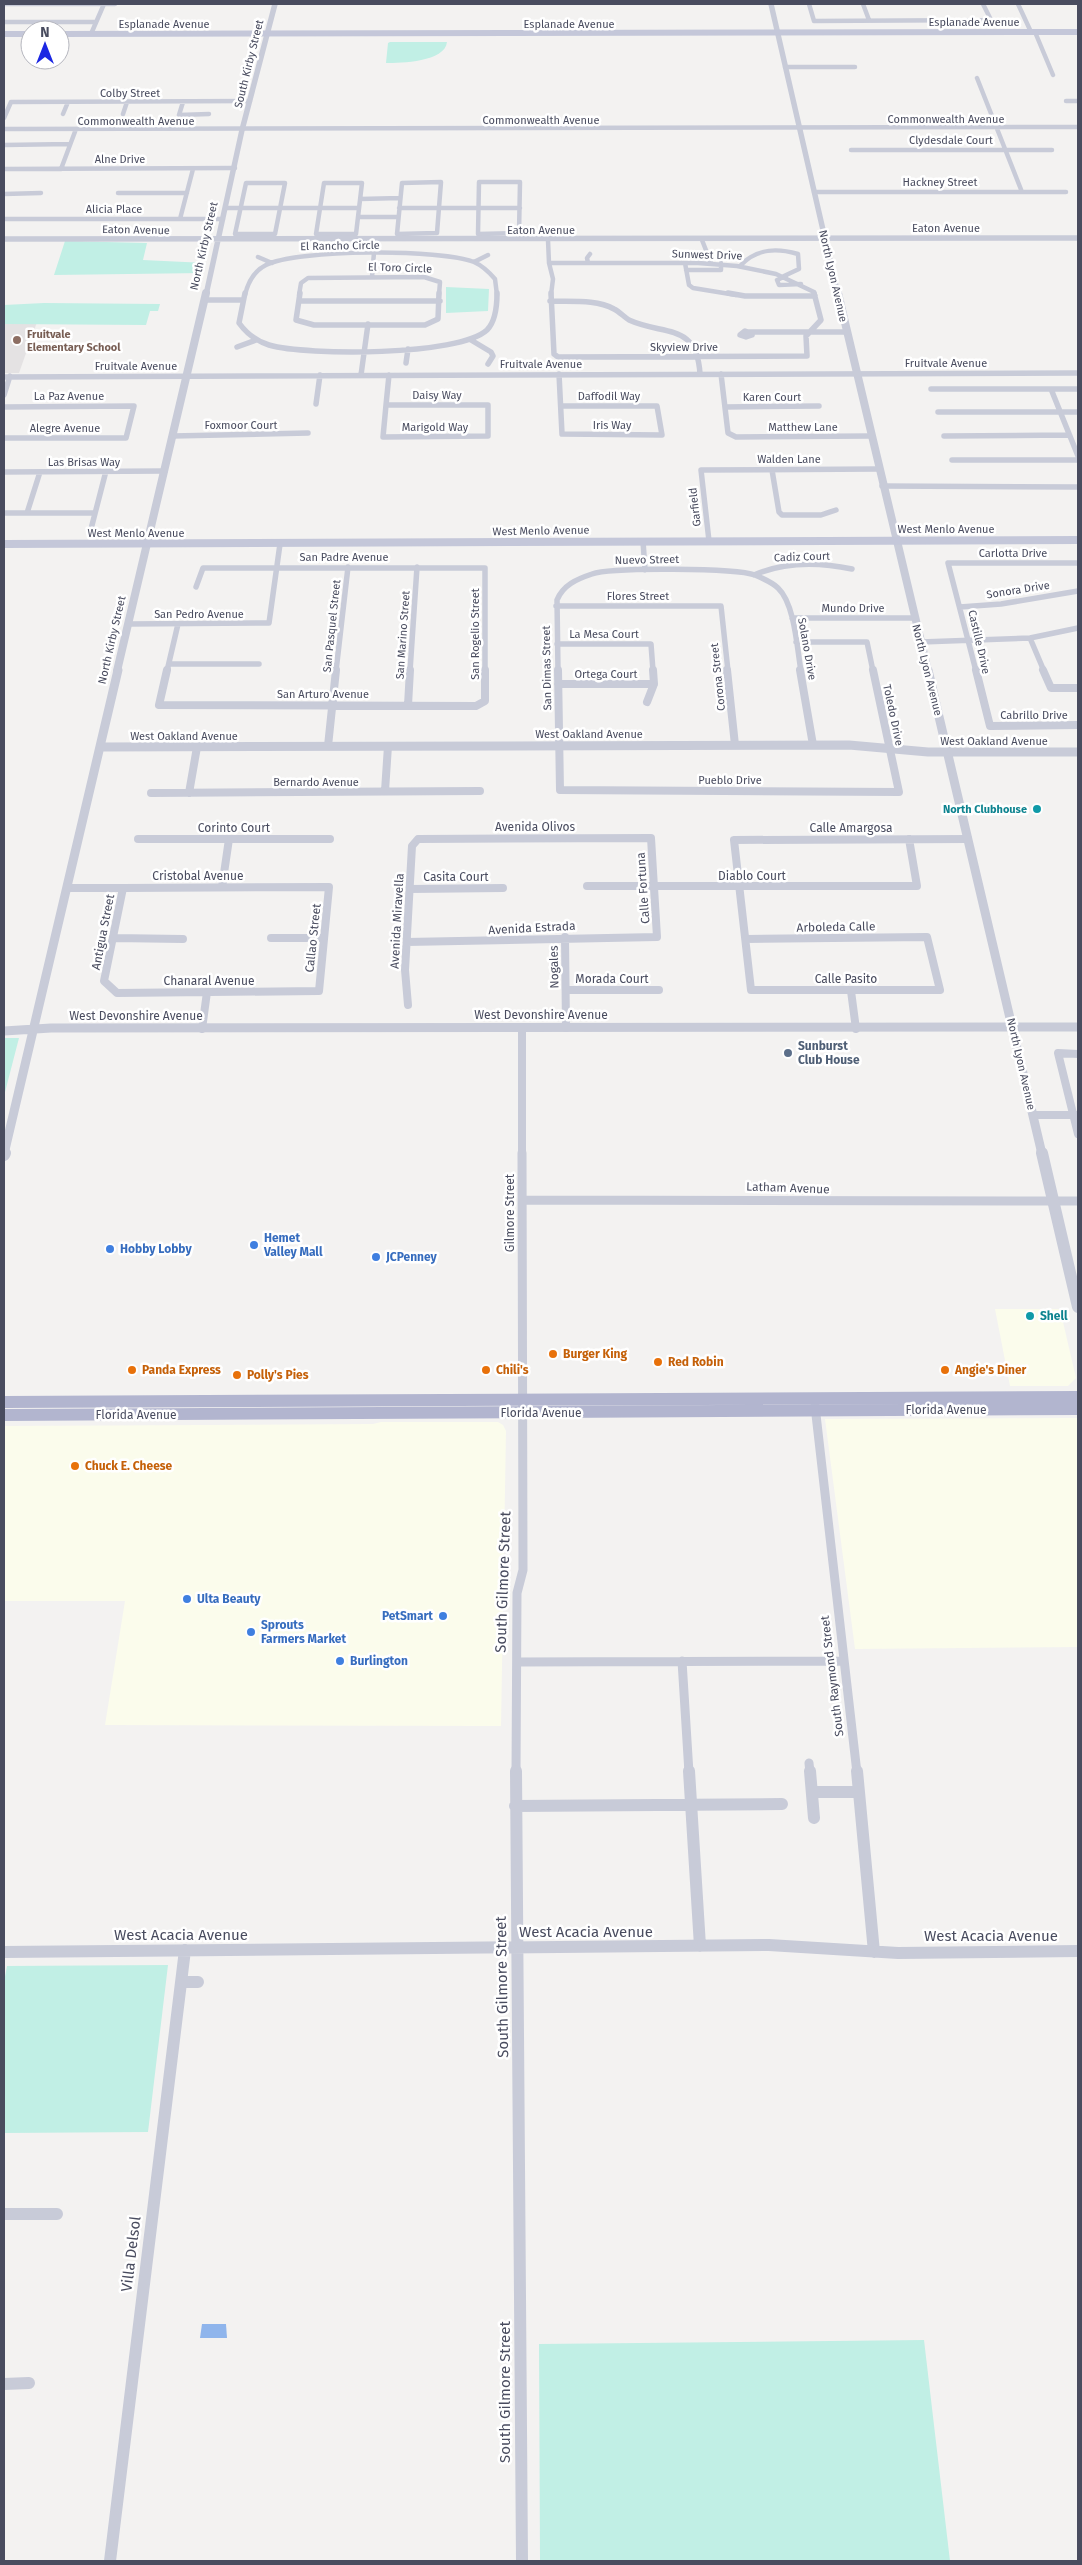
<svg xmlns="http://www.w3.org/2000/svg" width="1082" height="2565" font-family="'Fira Sans',sans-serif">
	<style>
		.commercial { fill: #fbfcec }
		.education { fill: #e4e2e3 }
		.green { fill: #c1efe5 }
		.water { fill: #8fb5ec }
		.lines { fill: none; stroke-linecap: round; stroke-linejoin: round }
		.minor-far4 { stroke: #c8cbd8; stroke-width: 4.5 }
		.minor-far3 { stroke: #c8cbd8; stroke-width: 5.5 }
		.minor-far2 { stroke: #c8cbd8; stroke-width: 8 }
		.minor-far1 { stroke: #c8cbd8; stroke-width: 9 }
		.minor { stroke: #c8cbd8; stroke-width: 12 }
		.tertiary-far3 { stroke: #c8cbd8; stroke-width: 5.5 }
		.tertiary-far2 { stroke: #c8cbd8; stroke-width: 8 }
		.tertiary-far1 { stroke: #c8cbd8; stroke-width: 9 }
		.tertiary { stroke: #c8cbd8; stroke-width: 12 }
		.secondary-far1 { stroke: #c4c7d9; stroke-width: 6 }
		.secondary { stroke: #c4c7d9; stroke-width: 8 }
		.primary { fill: #b2b5cf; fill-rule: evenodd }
		.education-dot { fill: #8d6e63; stroke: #fff; stroke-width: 2 }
		.culture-dot { fill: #0f9aa8; stroke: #fff; stroke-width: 2 }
		.service-dot { fill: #5c6f8a; stroke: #fff; stroke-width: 2 }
		.shop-dot { fill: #3f7fe0; stroke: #fff; stroke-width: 2 }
		.food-dot { fill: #e8710a; stroke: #fff; stroke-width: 2 }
		.labels { text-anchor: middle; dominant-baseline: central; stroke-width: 5; stroke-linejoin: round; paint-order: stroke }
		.far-street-label { font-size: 11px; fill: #494c5f; stroke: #fff }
		.far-education-label { font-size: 11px; font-weight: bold; fill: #785e54; stroke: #fff; text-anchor: start }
		.far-culture-label { font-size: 11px; font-weight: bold; fill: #0d838f; stroke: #fff; text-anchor: end }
		.street-label { font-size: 12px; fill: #494c5f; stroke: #fff }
		.service-label { font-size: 12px; font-weight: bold; fill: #4e5e75; stroke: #fff; text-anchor: start }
		.shop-label { font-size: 12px; font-weight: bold; fill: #366cbe; stroke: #fff; text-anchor: start }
		.culture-label { font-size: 12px; font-weight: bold; fill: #0d838f; stroke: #fff; text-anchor: start }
		.food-label { font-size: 12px; font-weight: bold; fill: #c56008; stroke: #fff; text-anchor: start }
		.near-street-label { font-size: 15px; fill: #494c5f; stroke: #fff }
	</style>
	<rect width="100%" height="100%" fill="#f3f2f1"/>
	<path class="commercial" d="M995 1309H1060L1076 1378 1068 1386H1010Z
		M1078 1418V1647L855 1649 825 1419Z
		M381 1422H498L503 1425 506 1431 501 1726 105 1725 125 1601H4V1426L373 1424Z"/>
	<path class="education" d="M4 305H43L19 373H4Z"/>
	<path class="green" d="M390 42H447C445 62 401 63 386 63L388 43Z
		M65 241 147 243 143 260 206 263 203 273 54 275Z
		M446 287 489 289 488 311 446 313Z
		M44 303 160 304 158 311H150L146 325 4 324V305Z
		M4 1038H19L4 1096Z
		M168 1965 148 2132 4 2133V1982L7 1966Z
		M924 2340 950 2561H540L539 2344Z"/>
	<path class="water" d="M202 2324H226L227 2338H200Z"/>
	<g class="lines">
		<path class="minor-far4" d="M4 4H115
			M809 4 814 21 991 20 983 4
			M863 4 869 20
			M1018 4 1031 32
			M4 22H96
			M1035 32 1053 75
			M91 34 104 4
			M785 67H855
			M977 78 1022 192
			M1066 101H1078
			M183 102 179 115 209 114
			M63 114 68 102
			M123 114 127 102
			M4 118 11 102 250 101
			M4 129 1078 127
			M4 145 70 144
			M851 150H1052
			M4 169 235 168
			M61 169 76 129
			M441 182 437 233 397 234 402 183Z
			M479 182H520L519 233 478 234Z
			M246 183H285L275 234H235Z
			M324 183H362L356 234H316Z
			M814 192H1066
			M118 193H187
			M4 194 41 193
			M360 199 400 198
			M226 208H359
			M399 208H520
			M358 217H398
			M4 219H223
			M180 219 193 169
			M548 240 549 263
			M702 240 711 263
			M258 257 272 263
			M474 262 488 255
			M549 263 553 279 551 295
			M549 263H698L737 266 776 274 814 292 815 295
			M588 263 587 258 590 254
			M685 263 689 285 693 288 736 295
			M741 265C757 248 777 248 798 254L799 269 784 276
			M686 270H721V263
			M786 276 777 280 779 285 801 284
			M372 277 375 240
			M245 295C248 282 254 271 266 265 297 249 442 249 474 262 483 266 489 272 495 279L497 295
			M299 295 301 283 308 278 424 277 440 282 439 295"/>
		<path class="minor-far3" d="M245 293 239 323C247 334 256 341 269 345 307 356 459 356 487 330 496 321 497 305 497 293
			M300 293 296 320 314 325H425L438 319 439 293
			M551 293 554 354 558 357 807 356 806 336 821 320 814 293
			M728 293 745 296H815
			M205 300H242
			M299 301H440
			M550 301C570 302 596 299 614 309 620 312 624 317 629 320 664 336 697 322 700 374
			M745 331 751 333 752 335 746 337 740 335Z
			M748 332H846
			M471 340 491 352 493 356 488 364
			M237 347 256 340
			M406 363 408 349
			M559 374 562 434 662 435 657 406H561
			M721 374 728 433 736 437 870 436
			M361 375 368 324
			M4 377 1078 373
			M931 389H1078
			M1051 389 1078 456
			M4 395 10 376
			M316 404 320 375
			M386 405H488V436L383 437Z
			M386 405 389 375
			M4 407 134 406 126 438H4
			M725 407 819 406
			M938 412H1078
			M173 436 308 433
			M944 436 1069 435
			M952 460H1078
			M772 470 779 512 782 515H821L836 510
			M4 472 165 471
			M882 486 1078 487
			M4 513H95
			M27 513 40 472
			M91 529 106 471
			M643 541 645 570
			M709 541 701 470 878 469
			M754 575C786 561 819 562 852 569
			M196 587 203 568H485V671
			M556 606H721L728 671
			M960 607 1001 604 1078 591
			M792 618H915
			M129 624 269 623 280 544
			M1030 638 1044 671
			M796 642H867L873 671
			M921 642 1030 638 1078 628
			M557 644H651L653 671
			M169 664H259
			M167 671 178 624
			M336 671 348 567
			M410 671 417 567
			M558 671 557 600C563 585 577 579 592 574 611 567 736 568 755 575 762 578 773 583 778 588 795 604 797 649 801 671
			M976 671 948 563H1078"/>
		<path class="minor-far2" d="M167 670 159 705 476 706 485 701V670
			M558 670 560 790 899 792 873 670
			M727 670 735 745
			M800 670 813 745
			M976 670 990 726 1078 725
			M1043 670 1051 688H1078
			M558 684H654
			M647 702 654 684 653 670
			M408 705 410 670
			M328 746 336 670
			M385 791 388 746
			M151 793 480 791
			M189 793 197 747
			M138 839H330
			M587 886H917L909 839
			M222 887 229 839
			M329 887 319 991 117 993 104 981 123 888Z
			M67 888H123
			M410 889 503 888
			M565 937 566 1028
			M114 938 183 939
			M271 938H324
			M746 939 927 937 940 990H751L734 840 968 839
			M407 942 657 937 651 838 418 839 412 846 405 970 408 1005
			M566 990H659
			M851 991 856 1029
			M522 1028V1154
			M202 1029 207 992
			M1078 1054 1058 1053 1078 1134
			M1033 1115H1077"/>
		<path class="minor-far1" d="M523 1200 1078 1201
			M815 1406 857 1773
			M682 1661 689 1773
			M517 1662 844 1661
			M809 1763 810 1773
			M516 1773 517 1593 523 1570 522 1153"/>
		<path class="minor" d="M516 1771 522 2561
			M689 1771 700 1946
			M810 1771 814 1818
			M857 1771 874 1952
			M812 1792H859
			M515 1806 782 1804
			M4 1952 769 1945 898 1953 1078 1951
			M181 1982H198
			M4 2214H57
			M4 2384 29 2383
			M110 2561 185 1950"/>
		<path class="tertiary-far3" d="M771 4 838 295
			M4 239 1078 238
			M206 295 242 130 275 4"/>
		<path class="tertiary-far2" d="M838 293 928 671
			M117 671 206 293"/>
		<path class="tertiary-far1" d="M928 670 1042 1154
			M100 747 849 745 928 752H1078
			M4 1031 51 1028 1078 1027
			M4 1154 118 670"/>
		<path class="tertiary" d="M1042 1153 1078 1307
			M4 1155 5 1153"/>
		<path class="secondary-far1" d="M4 34H30
			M60 34 1078 32"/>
		<path class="secondary" d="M4 544 1078 540"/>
		<path class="primary" d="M1078 1391V1415L4 1421V1409L923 1404 4 1408V1396Z"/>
	</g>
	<circle class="education-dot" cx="17" cy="340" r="5"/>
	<g class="culture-dot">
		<circle cx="1037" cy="809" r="5"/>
		<circle cx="1030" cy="1316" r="5"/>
	</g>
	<circle class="service-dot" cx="788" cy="1053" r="5"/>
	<g class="shop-dot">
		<circle cx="254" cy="1245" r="5"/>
		<circle cx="110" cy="1249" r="5"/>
		<circle cx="376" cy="1257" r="5"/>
		<circle cx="187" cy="1599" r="5"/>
		<circle cx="443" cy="1616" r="5"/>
		<circle cx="251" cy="1632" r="5"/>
		<circle cx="340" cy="1661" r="5"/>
	</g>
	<g class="food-dot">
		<circle cx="553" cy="1354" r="5"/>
		<circle cx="658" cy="1362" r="5"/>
		<circle cx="132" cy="1370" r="5"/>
		<circle cx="486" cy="1370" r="5"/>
		<circle cx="945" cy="1370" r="5"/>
		<circle cx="237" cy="1375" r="5"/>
		<circle cx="75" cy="1466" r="5"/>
	</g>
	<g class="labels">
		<g class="far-street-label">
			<text x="974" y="22">Esplanade Avenue</text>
			<text x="164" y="24">Esplanade Avenue</text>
			<text x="569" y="24">Esplanade Avenue</text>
			<text transform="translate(249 64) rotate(-76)">South Kirby Street</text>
			<text x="130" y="93">Colby Street</text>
			<text x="946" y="119">Commonwealth Avenue</text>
			<text x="541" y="120">Commonwealth Avenue</text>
			<text x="136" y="121">Commonwealth Avenue</text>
			<text x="951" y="140">Clydesdale Court</text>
			<text x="120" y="159">Alne Drive</text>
			<text x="940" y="182">Hackney Street</text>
			<text x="114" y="209">Alicia Place</text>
			<text x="946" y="228">Eaton Avenue</text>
			<text transform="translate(136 230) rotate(1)">Eaton Avenue</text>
			<text x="541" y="230">Eaton Avenue</text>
			<text transform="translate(204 246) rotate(-77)">North Kirby Street</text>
			<text transform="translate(340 246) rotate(-1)">El Rancho Circle</text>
			<text transform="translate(707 255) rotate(2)">Sunwest Drive</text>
			<text transform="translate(400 268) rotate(2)">El Toro Circle</text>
			<text transform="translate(833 276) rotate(77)">North Lyon Avenue</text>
			<text x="684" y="347">Skyview Drive</text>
			<text x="946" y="363">Fruitvale Avenue</text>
			<text x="541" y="364">Fruitvale Avenue</text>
			<text x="136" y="366">Fruitvale Avenue</text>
			<text x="437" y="395">Daisy Way</text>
			<text x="69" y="396">La Paz Avenue</text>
			<text x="609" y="396">Daffodil Way</text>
			<text x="772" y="397">Karen Court</text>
			<text x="241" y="425">Foxmoor Court</text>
			<text x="612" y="425">Iris Way</text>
			<text x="435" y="427">Marigold Way</text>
			<text x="803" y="427">Matthew Lane</text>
			<text x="65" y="428">Alegre Avenue</text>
			<text x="789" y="459">Walden Lane</text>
			<text x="84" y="462">Las Brisas Way</text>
			<text transform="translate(695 507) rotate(-97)">Garfield</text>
			<text x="946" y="529">West Menlo Avenue</text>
			<text transform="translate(541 531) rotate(-1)">West Menlo Avenue</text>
			<text x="136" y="533">West Menlo Avenue</text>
			<text x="1013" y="553">Carlotta Drive</text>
			<text x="344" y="557">San Padre Avenue</text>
			<text transform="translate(802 557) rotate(-2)">Cadiz Court</text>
			<text transform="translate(647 560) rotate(-1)">Nuevo Street</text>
			<text transform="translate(1018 590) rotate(-9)">Sonora Drive</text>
			<text x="638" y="596">Flores Street</text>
			<text x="853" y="608">Mundo Drive</text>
			<text x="199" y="614">San Pedro Avenue</text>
			<text transform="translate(332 626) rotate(-84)">San Pasquel Street</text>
			<text transform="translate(475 634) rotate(-90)">San Rogelio Street</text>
			<text x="604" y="634">La Mesa Court</text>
			<text transform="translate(403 635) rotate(-86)">San Marino Street</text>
			<text transform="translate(112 640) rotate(-77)">North Kirby Street</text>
			<text transform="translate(979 642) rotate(77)">Castille Drive</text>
			<text transform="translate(807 649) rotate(80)">Solano Drive</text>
			<text transform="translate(547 668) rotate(-91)">San Dimas Street</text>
			<text transform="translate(927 670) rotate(76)">North Lyon Avenue</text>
			<text x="606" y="674">Ortega Court</text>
			<text transform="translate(718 677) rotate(-96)">Corona Street</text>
			<text x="323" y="694">San Arturo Avenue</text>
			<text transform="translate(893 715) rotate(78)">Toledo Drive</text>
			<text x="1034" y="715">Cabrillo Drive</text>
			<text x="589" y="734">West Oakland Avenue</text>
			<text x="184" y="736">West Oakland Avenue</text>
			<text x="994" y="741">West Oakland Avenue</text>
			<text x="730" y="780">Pueblo Drive</text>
			<text x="316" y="782">Bernardo Avenue</text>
			<text transform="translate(1021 1064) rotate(77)">North Lyon Avenue</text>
		</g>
		<g class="far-education-label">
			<text x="27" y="334">Fruitvale<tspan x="27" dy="13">Elementary School</tspan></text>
		</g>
		<g class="far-culture-label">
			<text x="1027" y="809">North Clubhouse</text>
		</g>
		<g class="street-label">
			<text x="535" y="827">Avenida Olivos</text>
			<text x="234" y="828">Corinto Court</text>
			<text x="851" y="828">Calle Amargosa</text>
			<text x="198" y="876">Cristobal Avenue</text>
			<text x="752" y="876">Diablo Court</text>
			<text x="456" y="877">Casita Court</text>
			<text transform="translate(643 888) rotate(-94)">Calle Fortuna</text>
			<text transform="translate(397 921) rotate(-87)">Avenida Miravella</text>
			<text transform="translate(836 927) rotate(-1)">Arboleda Calle</text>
			<text transform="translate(532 928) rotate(-3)">Avenida Estrada</text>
			<text transform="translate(103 932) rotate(-79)">Antigua Street</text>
			<text transform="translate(313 938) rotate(-84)">Callao Street</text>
			<text transform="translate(554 967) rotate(-91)">Nogales</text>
			<text x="612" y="979">Morada Court</text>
			<text x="846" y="979">Calle Pasito</text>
			<text x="209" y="981">Chanaral Avenue</text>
			<text x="541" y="1015">West Devonshire Avenue</text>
			<text x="136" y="1016">West Devonshire Avenue</text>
			<text transform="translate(788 1188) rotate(2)">Latham Avenue</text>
			<text transform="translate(510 1213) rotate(-90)">Gilmore Street</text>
			<text x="946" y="1410">Florida Avenue</text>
			<text x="541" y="1413">Florida Avenue</text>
			<text x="136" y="1415">Florida Avenue</text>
			<text transform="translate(832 1676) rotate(-97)">South Raymond Street</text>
		</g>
		<g class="service-label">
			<text x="798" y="1046">Sunburst<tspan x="798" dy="14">Club House</tspan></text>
		</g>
		<g class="shop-label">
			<text x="264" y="1238">Hemet<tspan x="264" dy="14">Valley Mall</tspan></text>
			<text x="120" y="1249">Hobby Lobby</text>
			<text x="386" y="1257">JCPenney</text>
			<text x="197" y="1599">Ulta Beauty</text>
			<text x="433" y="1616" text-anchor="end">PetSmart</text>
			<text x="261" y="1625">Sprouts<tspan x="261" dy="14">Farmers Market</tspan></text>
			<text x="350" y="1661">Burlington</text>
		</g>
		<g class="culture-label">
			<text x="1040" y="1316">Shell</text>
		</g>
		<g class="food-label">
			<text x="563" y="1354">Burger King</text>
			<text x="668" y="1362">Red Robin</text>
			<text x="142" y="1370">Panda Express</text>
			<text x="496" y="1370">Chili's</text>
			<text x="955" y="1370">Angie's Diner</text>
			<text x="247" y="1375">Polly's Pies</text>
			<text x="85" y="1466">Chuck E. Cheese</text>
		</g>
		<g class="near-street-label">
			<text transform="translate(503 1582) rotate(-88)">South Gilmore Street</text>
			<text x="586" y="1932">West Acacia Avenue</text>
			<text x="181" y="1935">West Acacia Avenue</text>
			<text x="991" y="1936">West Acacia Avenue</text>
			<text transform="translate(502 1987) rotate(-91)">South Gilmore Street</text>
			<text transform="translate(131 2254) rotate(-83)">Villa Delsol</text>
			<text transform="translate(505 2392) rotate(-90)">South Gilmore Street</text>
		</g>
	</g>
	<rect width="1082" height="2565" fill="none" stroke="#494c5f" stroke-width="10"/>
	<g transform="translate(45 45)"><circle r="24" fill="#ffffff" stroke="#b6b7bf"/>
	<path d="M0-4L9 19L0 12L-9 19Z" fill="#1c27e3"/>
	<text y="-8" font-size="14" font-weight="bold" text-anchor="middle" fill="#494c5f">N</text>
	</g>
</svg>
